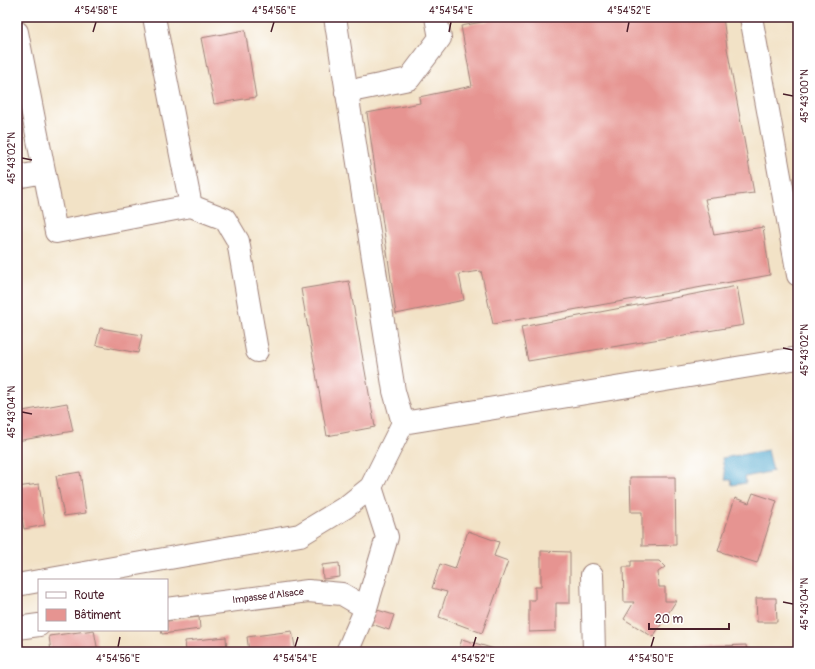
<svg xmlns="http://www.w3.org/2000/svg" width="815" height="669" font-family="Pangolin,sans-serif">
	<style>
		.water { fill: #50a7cd; stroke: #4d637c }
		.building { fill: #e69491 }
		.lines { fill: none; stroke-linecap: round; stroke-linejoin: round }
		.minor-casing { stroke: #9e8078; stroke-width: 24 }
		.minor { stroke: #fff; stroke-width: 22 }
		.ticks { fill: none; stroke: #4a1f2b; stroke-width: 1.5 }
		.labels { text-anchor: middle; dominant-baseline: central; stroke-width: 3; stroke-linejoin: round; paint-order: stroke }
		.street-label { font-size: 10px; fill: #4a1f2b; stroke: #fff }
		.neatline { fill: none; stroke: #4a1f2b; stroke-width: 1.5 }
		.ticks-label { font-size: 10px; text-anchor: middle; fill: #4a1f2b }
	</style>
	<rect width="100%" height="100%" fill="#fff"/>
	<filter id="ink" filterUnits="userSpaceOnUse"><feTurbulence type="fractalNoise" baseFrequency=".025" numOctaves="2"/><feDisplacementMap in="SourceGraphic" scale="8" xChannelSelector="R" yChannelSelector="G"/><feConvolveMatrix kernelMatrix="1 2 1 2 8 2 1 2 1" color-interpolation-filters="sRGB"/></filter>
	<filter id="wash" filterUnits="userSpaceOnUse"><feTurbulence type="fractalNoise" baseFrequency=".012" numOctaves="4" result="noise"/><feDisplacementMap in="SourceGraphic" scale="16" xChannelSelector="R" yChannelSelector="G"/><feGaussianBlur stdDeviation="0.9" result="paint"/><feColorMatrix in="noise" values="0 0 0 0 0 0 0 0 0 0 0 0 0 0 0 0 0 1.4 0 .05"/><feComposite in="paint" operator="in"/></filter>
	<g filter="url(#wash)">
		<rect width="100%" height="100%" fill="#f2e2c6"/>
		<path class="water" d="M768 450 773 471 745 477 746 483 732 485 731 480H726L722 458Z"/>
		<g id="blocks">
			<path class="building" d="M507 17H634L635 19 646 17H723L727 48 754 193 705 199 714 235 763 227 770 275 493 324 481 271 459 274 464 300 396 314 367 113 420 103 419 97 472 86 461 26Z
				M245 30 256 97 214 104 201 38Z
				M349 281 375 427 327 436 301 289Z
				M737 286 744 325 528 361 521 327Z
				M100 328 142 335 138 353 96 345Z
				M67 403 73 431 17 441V412Z
				M80 472 86 513 64 516 56 476Z
				M630 477H675L676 545 642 546V512H631Z
				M39 484 45 525 24 529 17 493V487Z
				M753 493 777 501 757 563 718 551 735 498 749 503Z
				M468 531 499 542 494 556 508 561 482 633 439 617 447 592 432 588 440 564 455 569Z
				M796 546H798V584H796Z
				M541 551 570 552V603H556V631L529 632V600H535V587H541Z
				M631 561H659L665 567 658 572 659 587H665V601H676L653 637 624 619 634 602H624L623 567H631Z
				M339 563 340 577 323 579 322 565Z
				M756 598H776L777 622H757Z
				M374 609 394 615 389 630 369 623Z
				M199 617 200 629 162 634 161 630H167V621Z
				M94 630 98 652H51L49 636Z
				M292 631 296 652H249L247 637Z
				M226 637 227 652H186L185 641Z
				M462 639 494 649 493 652H458Z
				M22 641 24 652H17V642Z
				M746 645 747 652H692V647Z
				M511 650 533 651V652H511Z"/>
		</g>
	</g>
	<g filter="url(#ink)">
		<use href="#blocks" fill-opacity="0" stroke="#9e8078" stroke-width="1"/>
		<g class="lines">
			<defs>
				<path id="minor" d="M154 17 191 206 225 219 238 241 257 351
					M751 17 798 275
					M17 32 56 232 191 206
					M346 92 409 79 440 38 436 17
					M17 177 44 172
					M403 423 798 358
					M592 575 594 652
					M45 580 300 535 346 507 371 487 403 423 394 391 335 17
					M17 585 39 581
					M167 609 308 591 342 594 366 608
					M17 628 39 625
					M347 652 366 608 387 537 371 487"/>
			</defs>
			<use href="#minor" class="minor-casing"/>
			<use href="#minor" class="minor"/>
		</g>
	</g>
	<path class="ticks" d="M93 32 96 22M271 32 274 22M449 32 451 22M627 32 629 22M783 94 793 96M22 158 32 160M783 348 793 350M22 412 32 414M783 602 793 604M118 647 120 637M295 647 298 637M473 647 476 637M651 647 654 637"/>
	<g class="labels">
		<g class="street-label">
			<text transform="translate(268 596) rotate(-7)">Impasse d'Alsace</text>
		</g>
	</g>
	<rect width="815" height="669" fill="none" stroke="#fff" stroke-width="44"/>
	<rect x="38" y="579" width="130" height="52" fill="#ffffff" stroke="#b7a5aa"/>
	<rect x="46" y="592" width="20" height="6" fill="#ffffff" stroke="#b7a5aa"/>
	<text x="74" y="599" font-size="12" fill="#4a1f2b">Route</text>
	<rect x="46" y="609" width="20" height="12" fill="#e69491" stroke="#b7a5aa"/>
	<text x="74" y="619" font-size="12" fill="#4a1f2b">Bâtiment</text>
	<path d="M649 623v6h80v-6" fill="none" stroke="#4a1f2b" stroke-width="2"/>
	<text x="655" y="623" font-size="12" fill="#4a1f2b" stroke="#ffffff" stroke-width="3" paint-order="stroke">20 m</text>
	<rect x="22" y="22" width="771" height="625" class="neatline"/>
	<g class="ticks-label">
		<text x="96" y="14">4°54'58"E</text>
		<text x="274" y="14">4°54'56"E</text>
		<text x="451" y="14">4°54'54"E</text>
		<text x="629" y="14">4°54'52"E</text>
		<text transform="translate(804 96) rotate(-90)" y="4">45°43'00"N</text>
		<text transform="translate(11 158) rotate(-90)" y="4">45°43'02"N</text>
		<text transform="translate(804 350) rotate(-90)" y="4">45°43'02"N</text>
		<text transform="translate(11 412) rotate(-90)" y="4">45°43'04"N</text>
		<text transform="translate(804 604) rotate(-90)" y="4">45°43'04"N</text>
		<text x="118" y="662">4°54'56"E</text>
		<text x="295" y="662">4°54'54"E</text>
		<text x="473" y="662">4°54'52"E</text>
		<text x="651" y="662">4°54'50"E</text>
	</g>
</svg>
